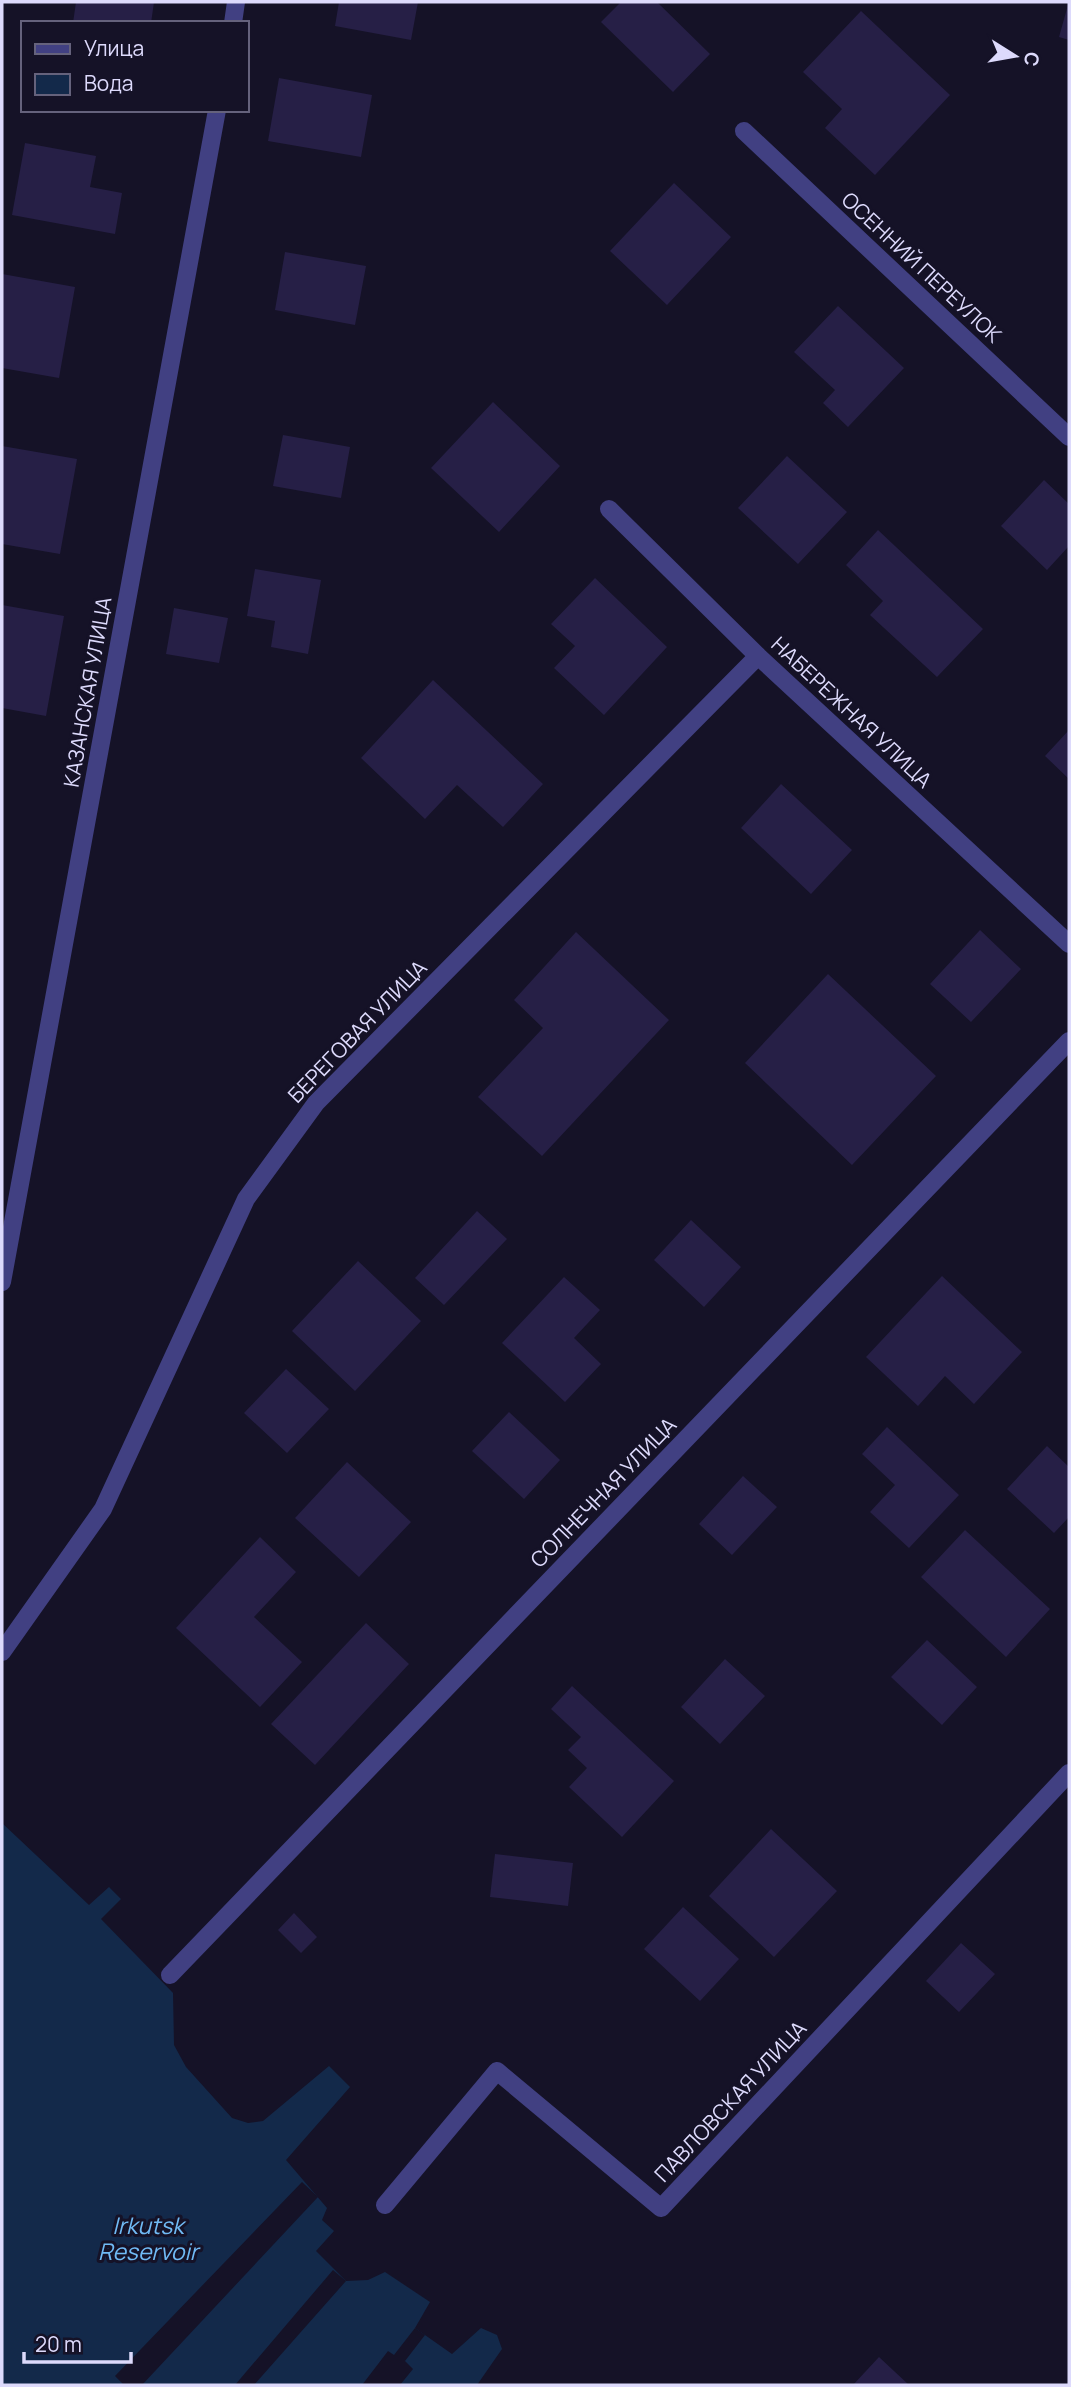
<svg xmlns="http://www.w3.org/2000/svg" width="1071" height="2387" font-family="Manrope,sans-serif">
	<style>
		.water { fill: #13294a }
		.pier { fill: #151227 }
		.building { fill: #261f46 }
		.lines { fill: none; stroke-linecap: round; stroke-linejoin: round }
		.street { stroke: #414082; stroke-width: 18 }
		.labels { text-anchor: middle; dominant-baseline: central; stroke-width: 6; stroke-linejoin: round; paint-order: stroke }
		.street-label { font-size: 21px; fill: #dddafc; stroke: #151227 }
		.water-label { font-size: 23px; font-style: italic; fill: #70baf5; stroke: #151227 }
	</style>
	<rect width="100%" height="100%" fill="#151227"/>
	<path class="water" d="M2 1823 89 1905 109 1887 121 1899 101 1919 173 1993 174 2045 186 2067 232 2118 248 2123 263 2121 329 2066 350 2087 286 2160 327 2208 322 2220 334 2231 316 2251 346 2281 368 2280 385 2272 430 2302 415 2328 452 2354 481 2328 497 2335 502 2349 477 2385H2Z"/>
	<path class="pier" d="M302 2182 318 2197 142 2385H124L115 2376Z
		M333 2270 346 2281 254 2385H235Z
		M415 2328 425 2335 405 2361 413 2369 400 2385H362L388 2351 394 2355Z"/>
	<path class="building" d="M76 2H154L151 23H73Z
		M339 2H418L411 40 335 26Z
		M621 2H657L710 54 673 92 601 22Z
		M1068 5H1069V40L1059 37Z
		M861 11 950 95 875 175 825 128 842 109 803 72Z
		M279 78 372 95 361 157 268 141Z
		M25 143 96 156 90 187 122 193 115 234 12 215Z
		M674 183 731 237 667 305 610 251Z
		M285 252 366 266 355 325 275 310Z
		M2 274 75 287 59 378 2 368Z
		M838 306 904 368 848 427 823 403 835 390 794 352Z
		M493 402 560 466 499 532 431 468Z
		M283 435 350 447 341 498 273 486Z
		M2 446 77 459 60 554 2 544Z
		M787 456 847 512 798 564 738 508Z
		M1044 480 1069 504V546L1047 570 1001 526Z
		M878 530 983 629 937 677 870 615 883 601 846 565Z
		M255 569 321 580 308 654 271 647 275 621 247 616Z
		M595 578 667 647 604 715 554 668 575 646 551 624Z
		M2 605 64 616 46 716 2 708Z
		M174 608 228 618 219 663 166 654Z
		M433 680 543 784 503 827 457 785 425 819 361 758Z
		M1069 730V779L1045 756Z
		M781 784 852 850 811 894 741 828Z
		M980 930 1021 969 971 1022 930 984Z
		M576 932 669 1020 542 1156 478 1097 543 1028 514 1000Z
		M828 974 936 1076 852 1165 745 1063Z
		M477 1211 507 1239 444 1305 415 1278Z
		M691 1220 741 1267 704 1307 654 1260Z
		M358 1261 421 1321 355 1391 292 1331Z
		M942 1276 1022 1352 974 1404 945 1376 918 1406 866 1357Z
		M564 1277 600 1310 574 1338 601 1364 565 1402 502 1343Z
		M286 1369 329 1409 287 1453 244 1413Z
		M509 1412 560 1460 524 1499 472 1451Z
		M887 1427 959 1495 909 1548 870 1512 895 1485 862 1454Z
		M1047 1446 1069 1467V1517L1054 1533 1007 1489Z
		M347 1462 411 1522 359 1577 295 1518Z
		M743 1476 777 1507 732 1555 699 1524Z
		M965 1530 1050 1609 1006 1657 921 1577Z
		M260 1537 296 1572 254 1617 302 1662 260 1707 176 1628Z
		M366 1623 409 1664 315 1765 271 1724Z
		M927 1640 977 1687 942 1725 891 1677Z
		M725 1659 765 1696 720 1744 681 1707Z
		M572 1686 674 1781 622 1837 569 1787 587 1768 568 1750 581 1737 551 1709Z
		M771 1829 837 1891 774 1957 709 1896Z
		M495 1854 573 1863 568 1906 490 1897Z
		M683 1907 739 1959 700 2001 644 1949Z
		M294 1913 317 1937 301 1953 278 1930Z
		M961 1943 995 1974 959 2012 926 1981Z
		M879 2357 909 2385H853Z"/>
	<g class="lines">
		<path class="street" d="M233 23 236 2
			M744 131 1069 437
			M609 509 758 656 1069 944
			M2 1282 217 110
			M2 1652 103 1509 246 1199 316 1103 758 656
			M170 1975 1069 1041
			M385 2205 497 2071 661 2208 1069 1773"/>
	</g>
	<g class="labels">
		<g class="street-label">
			<text transform="translate(922 267) rotate(43)">ОСЕННИЙ ПЕРЕУЛОК</text>
			<text transform="translate(87 692) rotate(-80)">КАЗАНСКАЯ УЛИЦА</text>
			<text transform="translate(852 712) rotate(43)">НАБЕРЕЖНАЯ УЛИЦА</text>
			<text transform="translate(357 1031) rotate(-46)">БЕРЕГОВАЯ УЛИЦА</text>
			<text transform="translate(603 1492) rotate(-46)">СОЛНЕЧНАЯ УЛИЦА</text>
			<text transform="translate(730 2101) rotate(-47)">ПАВЛОВСКАЯ УЛИЦА</text>
		</g>
		<g class="water-label">
			<text x="148" y="2225">Irkutsk<tspan x="148" dy="26">Reservoir</tspan></text>
		</g>
	</g>
	<rect width="1071" height="2387" fill="none" stroke="#dddafc" stroke-width="7"/>
	<rect x="21" y="21" width="228" height="91" fill="#151227" stroke="#65627c" stroke-width="2"/>
	<rect x="35" y="44" width="35" height="10" fill="#414082" stroke="#65627c" stroke-width="2"/>
	<text x="84" y="56" font-size="21" fill="#dddafc">Улица</text>
	<rect x="35" y="74" width="35" height="21" fill="#13294a" stroke="#65627c" stroke-width="2"/>
	<text x="84" y="91" font-size="21" fill="#dddafc">Вода</text>
	<g transform="translate(1015 56) rotate(101)" stroke="#151227" stroke-width="5" paint-order="stroke">
	<path d="M0-5L12 26L0 18L-12 26Z" fill="#dddafc"/>
	<text y="-10" font-size="19" font-weight="bold" text-anchor="middle" fill="#dddafc">С</text>
	</g>
	<path d="M24 2352v10h107v-10" fill="none" stroke="#dddafc" stroke-width="3.5"/>
	<text x="35" y="2352" font-size="21" fill="#dddafc" stroke="#151227" stroke-width="5" paint-order="stroke">20 m</text>
</svg>
